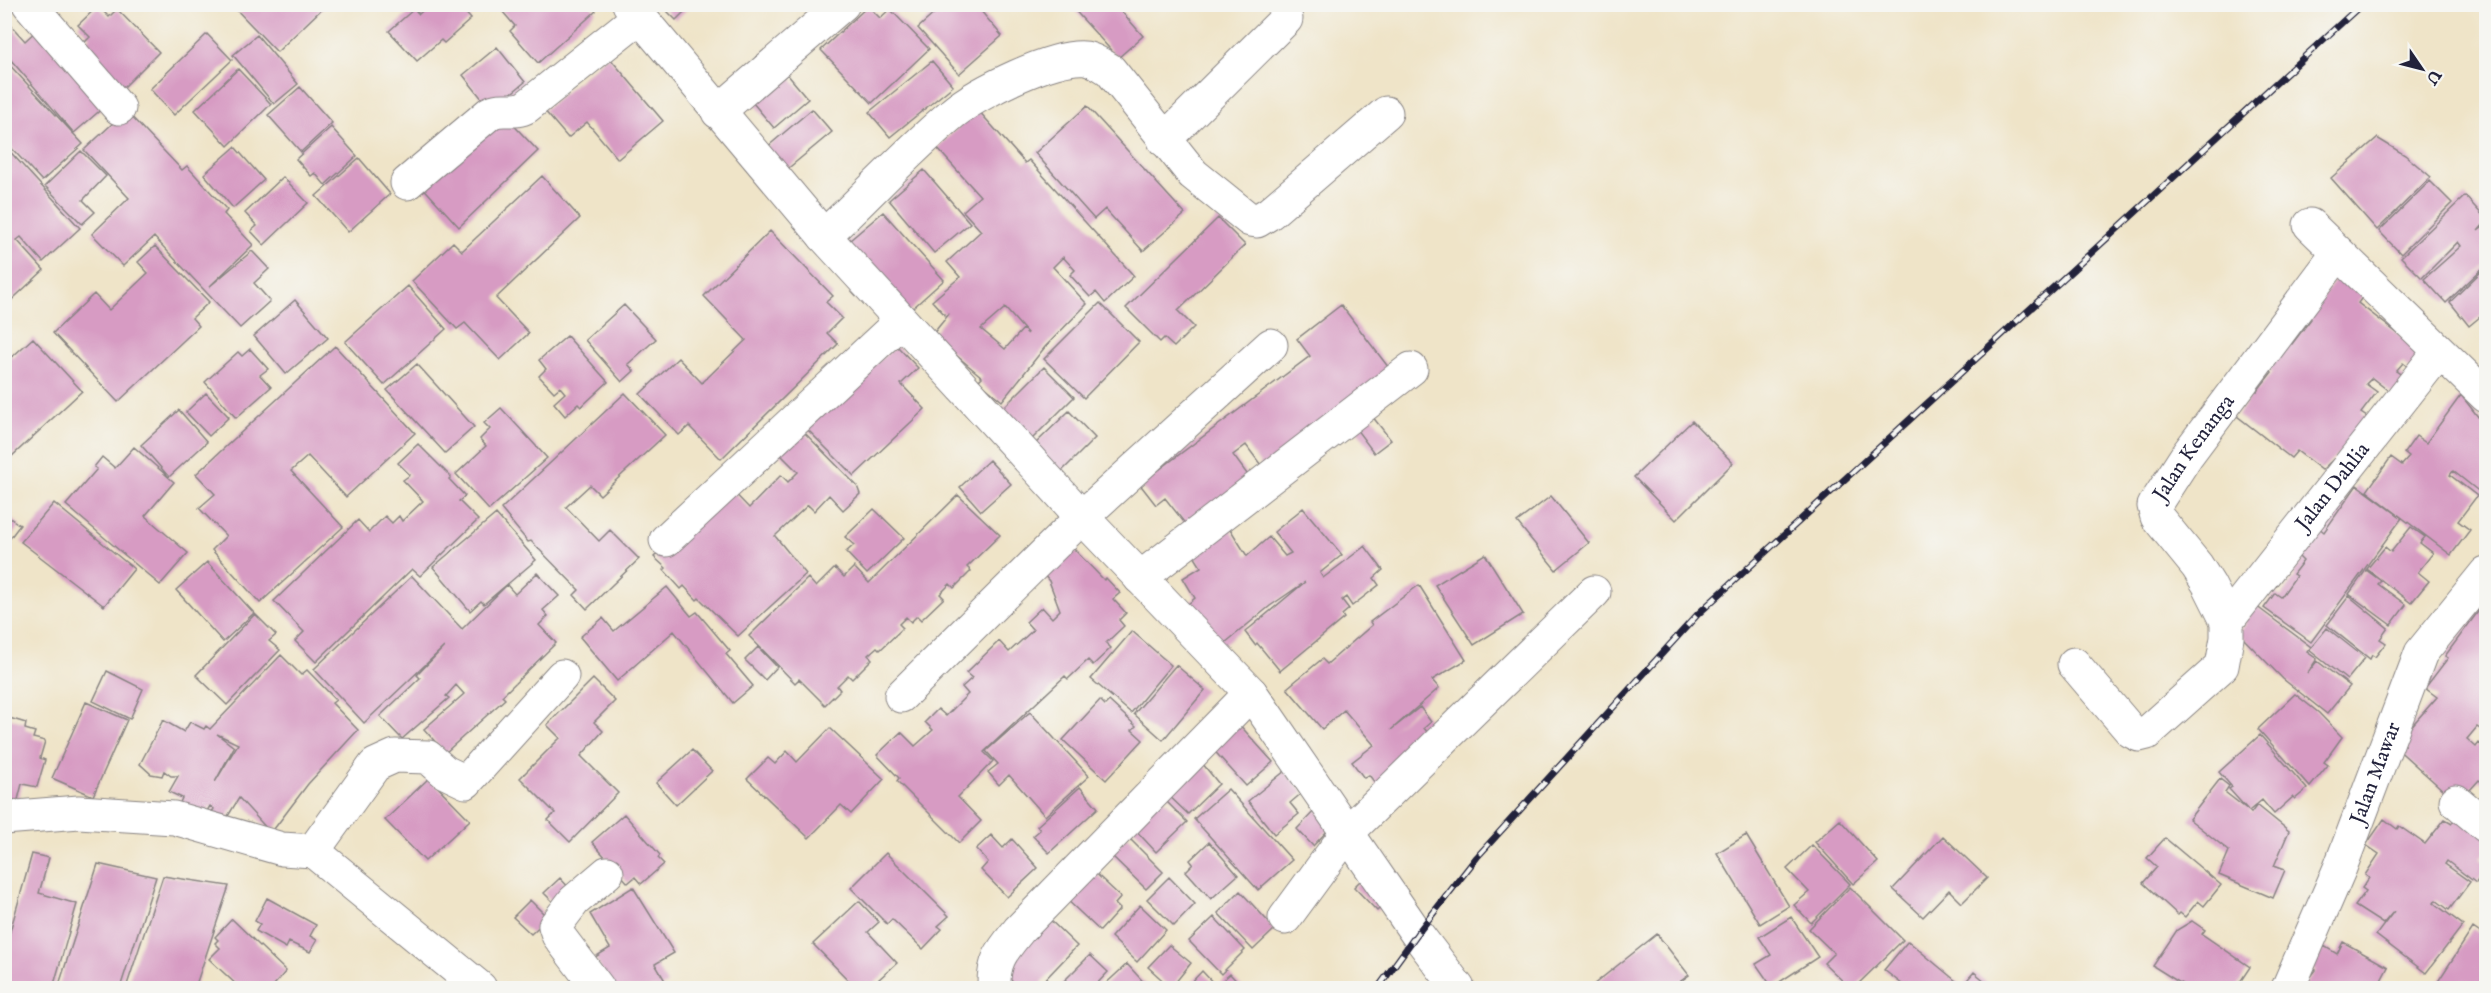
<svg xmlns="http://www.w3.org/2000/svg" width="2491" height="993" viewBox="0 0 2491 993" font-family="'IM FELL English',serif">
<rect width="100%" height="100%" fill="#f6f6f2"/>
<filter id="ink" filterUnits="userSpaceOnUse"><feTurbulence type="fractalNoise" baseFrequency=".0167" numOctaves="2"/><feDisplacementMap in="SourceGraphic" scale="12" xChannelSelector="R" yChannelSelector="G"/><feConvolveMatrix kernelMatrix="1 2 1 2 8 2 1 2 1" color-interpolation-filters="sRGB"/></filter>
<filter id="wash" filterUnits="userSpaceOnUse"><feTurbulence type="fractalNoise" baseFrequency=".008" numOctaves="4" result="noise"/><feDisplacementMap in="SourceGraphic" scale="24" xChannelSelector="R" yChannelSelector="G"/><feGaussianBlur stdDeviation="1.35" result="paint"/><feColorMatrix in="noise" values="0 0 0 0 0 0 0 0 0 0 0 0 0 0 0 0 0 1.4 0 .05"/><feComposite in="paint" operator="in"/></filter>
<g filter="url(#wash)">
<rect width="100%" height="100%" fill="#efe4c8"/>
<g id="blocks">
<path fill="#d79bc3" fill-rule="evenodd" d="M231,4H327L277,52Z
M430,4H466L462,9L471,19L444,43L441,40L417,61L389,31L414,9L419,14Z
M496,4H590L596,11L538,63L510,31L515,26Z
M660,4H692L676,20Z
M945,4H975L1002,36L959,74L918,28Z
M1073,4H1115L1143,36L1118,58L1071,6Z
M98,6L109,17L117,9L159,52L117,94L75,52L90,37L78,25Z
M868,6L880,18L890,9L929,49L872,103L821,50Z
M7,21L25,41L37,30L104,107L74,133L4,52V23Z
M207,34L232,60L174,115L150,89Z
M257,35L298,84L274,104L233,55Z
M497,47L525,82L491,110L463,75Z
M608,56L663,121L618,159L587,122L568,138L544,110Z
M4,59L83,144L42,181L4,140Z
M932,61L953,86L890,137L869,112Z
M238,69L271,104L228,146L195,110Z
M787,74L808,99L774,128L753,103Z
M300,87L332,123L301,152L268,115Z
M1087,106L1185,214L1143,251L1105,209L1094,219L1035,153Z
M812,109L832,132L779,176L760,153Z
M977,109L1025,163L1029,160L1134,276L1105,303L1096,292L1090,297L1070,275L1075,270L1063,257L1053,267L1087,304L1045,347L1002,401L978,381L982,377L932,335L949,314L946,316L932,301L960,277L947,262L981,231L963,211L980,196L937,148ZM1005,308L1028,334L1023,329L1005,349L981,329Z
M126,111L182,170L187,166L227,210L224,214L253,245L209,287L252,251L269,269L254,283L270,301L240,328L154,237L123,266L92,234L129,198L84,150Z
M503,114L538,151L459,227L419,183Z
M331,127L357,156L325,185L315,173L311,176L296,159Z
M2377,138L2405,155L2431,177L2377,230L2331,178Z
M4,145L80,228L43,262L21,237L17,240L44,270L4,307Z
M235,147L264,180L233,208L204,174Z
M81,151L106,176L83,200L95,212L82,224L45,186Z
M359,158L390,194L348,232L316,196Z
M924,170L970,223L934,253L889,200Z
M542,176L580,218L496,298L529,333L500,360L465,323L457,329L412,281L453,242L462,251Z
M283,177L308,203L264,245L251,231L257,226L245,213Z
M2430,181L2452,203L2401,254L2379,231Z
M2465,196L2486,219V222L2478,231L2486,225V265L2446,303L2424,279L2461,246L2458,242L2422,278L2401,257Z
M883,212L944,280L904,316L843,246Z
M1218,218L1245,245L1178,311L1194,327L1174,347L1164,338L1160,342L1126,308Z
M770,231L833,296L826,302L842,318L827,333L838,344L721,459L689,426L679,435L640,394L678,358L702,383L746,340L704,296Z
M155,246L209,302L192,318L199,326L118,402L53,333L94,294L109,310L148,273L138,262Z
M2486,267V312L2469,326L2450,302Z
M2339,275L2364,295L2358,303L2427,356L2414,372L2403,363L2396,371L2408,379L2395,396L2372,378L2366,384L2377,392L2361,413L2373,421L2322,470L2297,451L2291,458L2237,416L2254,388L2257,391L2272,372L2267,367L2288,341L2292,344L2311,319L2307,317Z
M408,286L446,329L384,385L345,342Z
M295,300L328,338L286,374L254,336Z
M1100,303L1139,342L1084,398L1044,359Z
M624,305L656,339L628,364L634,371L622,382L585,340Z
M1341,305L1392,372L1269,476L1246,445L1233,455L1250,478L1187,526L1165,498L1156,505L1135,478L1152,475L1310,356L1297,339Z
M567,336L608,382L581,407L578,404L565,416L554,403L565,393L560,387L554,392L539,376L546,369L539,360Z
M33,338L82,391L11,457L9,454L4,459V349L12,357Z
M335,346L415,433L346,497L308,456L291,471L343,527L260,603L212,550L226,536L199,508L215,494L196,474Z
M897,346L918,368L901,384L925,409L854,476L801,423Z
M250,349L268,369L260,375L271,387L236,418L205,382L238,352L242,356Z
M417,364L474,427L445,453L387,390Z
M1044,367L1074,397L1028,443L998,413Z
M206,393L229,417L209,436L186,412Z
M625,393L665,435L600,495L590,485L566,507L599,541L610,530L639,559L587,609L574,595L579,590L531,541L528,542L501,509Z
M2461,395L2486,427V497L2453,471L2450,475L2477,496L2458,521L2470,530L2451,555L2367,491L2391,457L2402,465L2409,457L2404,453L2416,436L2426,443Z
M501,408L547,458L489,510L456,474L486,446L480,439L490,429L484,423Z
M179,410L207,442L169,477L141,445Z
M1069,411L1095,438L1060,473L1033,446Z
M1372,416L1391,440L1374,453L1356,429Z
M1692,421L1733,463L1676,520L1634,477Z
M794,422L857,486L860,494L843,510L829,495L814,511L808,505L775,536L806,574L738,636L699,598L697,600L684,586L681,589L664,570L666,568L654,557L727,485L749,508L781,475L788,482L798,472L771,445Z
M418,444L451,477L449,479L465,496L459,501L478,520L420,576L412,569L316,662L295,641L304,632L274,601L358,520L369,532L385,516L392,523L399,516L402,521L423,501L403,480L410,475L398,463Z
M134,447L174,482L145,516L188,553L160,585L66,505L97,469L94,467L102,457L115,468Z
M989,460L1011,484L981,511L960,487Z
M2357,485L2402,518L2311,642L2264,608L2275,593L2281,597L2296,576L2293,574L2303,561L2298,556L2318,527L2324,532Z
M958,495L1000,535L967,567L971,571L954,588L950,584L940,594L944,598L921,620L917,616L911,622L906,617L899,624L903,628L880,650L877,647L868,655L872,659L852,679L848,675L837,686L840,690L825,705L799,679L795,683L749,636L808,578L816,587L835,568L844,577L854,567L869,583Z
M1551,496L1589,543L1556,570L1517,522Z
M54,503L134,569L104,606L21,542Z
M1303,508L1342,555L1320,573L1323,578L1365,546L1383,570L1374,578L1379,585L1352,606L1346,597L1342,600L1349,609L1342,615L1344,618L1280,671L1257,643L1255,645L1245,632L1305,582L1270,606L1214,652L1180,611L1195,598L1183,578L1201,567L1191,551L1229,527L1247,556L1269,537L1285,556L1291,553L1274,532Z
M874,509L904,538L867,574L846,552L854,545L845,537Z
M4,514L20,525L4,546Z
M496,514L536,560L484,604L481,601L470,611L433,567Z
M2411,527L2425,537L2420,543L2433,553L2418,572L2429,581L2411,603L2367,569L2385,547L2391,552Z
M1072,547L1104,580L1106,578L1120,593L1113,599L1126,613L1119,620L1124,626L1106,643L1111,648L1093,665L1088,660L1068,679L1065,676L984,752L993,761L958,797L981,821L959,843L897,781L899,778L877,755L901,732L915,746L933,730L925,722L938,709L946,716L968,694L962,687L972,678L966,673L999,641L1009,652L1033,630L1026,622L1042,607L1052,618L1060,610L1049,581L1043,574Z
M1485,554L1523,614L1474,645L1435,585Z
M207,562L254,613L223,642L176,590Z
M2366,570L2381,581L2378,584L2406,605L2391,625L2349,594Z
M537,573L559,596L543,610L548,616L539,625L556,643L502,696L505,699L445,753L424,729L464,694L456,685L446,696L449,698L402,739L380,716L420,678L417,675L444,647L364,723L314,669L412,576L462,629L507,585L515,594Z
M1419,585L1466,660L1432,680L1439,688L1391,730L1420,707L1431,722L1424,728L1434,741L1378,787L1369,775L1364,778L1352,762L1374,745L1344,710L1322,729L1287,688L1322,659L1327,664L1372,625L1370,622Z
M667,587L691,616L697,612L730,651L726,654L753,686L733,703L674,631L617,681L580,637L603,618L614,631Z
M2349,596L2388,628L2380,639L2386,643L2375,657L2372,655L2370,659L2327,625Z
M2483,605L2485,608L2486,605V726L2480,729L2477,727L2467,739L2476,747L2479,743L2486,749V780L2484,784L2479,780L2460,801L2444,791L2394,746L2437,697L2425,688L2448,658L2445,656Z
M2256,606L2311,647L2307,652L2317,659L2307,674L2317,661L2350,686L2327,714L2283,679L2239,634L2246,623L2244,621Z
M255,614L276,635L269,641L280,650L227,705L196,675Z
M2327,628L2365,658L2347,680L2309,650Z
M1132,631L1171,665L1131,713L1091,679Z
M758,647L777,667L765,680L745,660Z
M281,655L301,675L307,670L336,700L332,703L358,730L308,784L271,833L239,798L225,821L211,813L214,809L210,806L203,818L179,805L182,798L169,792L178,776H171L164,771L162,776L151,774L140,764L163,720L184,732L190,722L204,729L206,726L210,729ZM217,734L238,744L215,782L234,747Z
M1176,665L1205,690L1163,740L1134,714Z
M107,671L143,689L130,719L93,701Z
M593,679L615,701L594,722L603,731L581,756L618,793L570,842L548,820L555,813L520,778L560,738L547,725Z
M2295,694L2319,713L2342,737L2324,762L2328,765L2310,787L2258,729Z
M1100,700L1105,705L1109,701L1136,726L1132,730L1143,740L1106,780L1063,740Z
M86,702L127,720L93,796L52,778Z
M1030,712L1089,776L1045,816L1009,775L999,785L988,772L998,764L986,751Z
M6,717L26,723L25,729L35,732L33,738L45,741L40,758L45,760L37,787L22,784L18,800L5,799Z
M1237,722L1273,762L1246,786L1210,746Z
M830,728L884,779L851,814L841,805L809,838L747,779L768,758L775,764L787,751L797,762Z
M2260,735L2307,789L2295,799L2293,797L2274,814L2262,800L2249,811L2251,813L2257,805L2289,831L2274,866L2285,870L2273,898L2219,875L2229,851L2189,819L2220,779L2229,786L2225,792L2248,810L2229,789L2232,787L2219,772Z
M692,750L712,771L676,805L656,783Z
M1198,758L1219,784L1188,814L1163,790Z
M1285,771L1303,792L1290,803L1299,814L1274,834L1248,801Z
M429,778L470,820L425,861L385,820Z
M1080,787L1098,808L1049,853L1033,836L1040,830L1037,826Z
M1228,789L1292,860L1258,890L1194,819Z
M1159,794L1187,822L1156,852L1130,824Z
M1316,809L1332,826L1313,846L1297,829Z
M2461,811L2486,829V851L2481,859L2486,863V869L2476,883L2447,861L2445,864L2470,882L2449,910L2436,900L2434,903L2463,925L2426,973L2376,935L2394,911L2383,924L2355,906L2366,891L2362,888L2369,878L2365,875L2379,854L2366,845L2384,819L2397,829L2399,826L2425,844L2445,819L2452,823Z
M624,814L660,855L658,858L664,864L641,884L635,877L628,883L592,842Z
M1840,820L1878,862L1853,884L1815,842Z
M991,835L1003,848L1012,839L1038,868L1007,897L981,870L988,862L976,849Z
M1746,835L1789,906L1760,924L1717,853Z
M1127,836L1163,872L1146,889L1109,853Z
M1943,836L1987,878L1962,903L1949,890L1923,917L1893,889Z
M2165,838L2221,885L2204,906L2198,901L2185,917L2180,913L2178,915L2143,883L2157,867L2147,858Z
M1209,842L1238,875L1211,899L1186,871L1193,864L1190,860Z
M1812,845L1850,884L1811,923L1794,905L1809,892L1787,869Z
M886,853L949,916L938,926L942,929L923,949L892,919L887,924L851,888Z
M32,854L49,858L39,893L77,904L53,988H5V949Z
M98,864L156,877L120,988H58Z
M1089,867L1121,897L1115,904L1120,909L1100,931L1063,896Z
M1368,873L1390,898L1377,911L1354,887Z
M163,876L229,886L195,988H126Z
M1169,877L1195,904L1174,926L1147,899Z
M560,878L571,890L556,905L544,893Z
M633,887L674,953L655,964L667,984L660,988H610L595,957L610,948L590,914Z
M1850,887L1903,940L1854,988H1850L1824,963L1834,953L1809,929Z
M1240,891L1275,929L1253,950L1218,913Z
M267,898L316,925L310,936L317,940L310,952L289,942L286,948L256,931L260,924L255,921Z
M530,900L548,918L531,934L513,917Z
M859,901L879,922L868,932L897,963L869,988H856L813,944Z
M1140,905L1166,930L1137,962L1111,937Z
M1045,915L1077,946L1037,988H1019L996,966Z
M1214,917L1245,950L1221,974L1189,941Z
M1791,917L1818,957L1772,987L1756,964L1771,955L1759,937Z
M232,919L286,971L274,985L277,988H240L209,959L220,948L215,943L218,940L215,937Z
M2192,921L2205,930L2202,934L2250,967L2236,988H2188L2153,966L2177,930Z
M2473,928L2486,937V981L2482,988H2444L2437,983Z
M1657,934L1689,975L1671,988H1596L1593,985Z
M1908,941L1962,986L1974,972L1993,988H1907L1884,970Z
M2343,942L2388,967L2377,988H2302L2316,970L2312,968L2324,946L2337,954Z
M1169,945L1191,963L1171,988L1148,967Z
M1090,955L1108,972L1093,988H1057Z
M1127,964L1149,988H1101Z
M1202,971L1216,986L1230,974L1243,988H1186Z"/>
</g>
</g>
<g filter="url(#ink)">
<use href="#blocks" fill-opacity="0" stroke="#888382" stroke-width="1.5"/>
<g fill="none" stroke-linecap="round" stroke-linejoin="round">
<g stroke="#888382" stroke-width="35">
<g id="minor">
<path d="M29,4L119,108"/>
<path d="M629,4L824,236L1082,517L1251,693L1417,934L1458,988"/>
<path d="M718,112L843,4"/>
<path d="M1164,140L1286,19"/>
<path d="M407,183L490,113C502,106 514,114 526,107L640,16"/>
<path d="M2310,225L2486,396"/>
<path d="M824,236C867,196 908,151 953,113C977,93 1054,54 1086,58C1095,60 1102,65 1110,70L1193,174L1250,220L1257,221L1270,213L1386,113"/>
<path d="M666,540L901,321"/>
<path d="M1140,578L1411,369"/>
<path id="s1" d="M2227,621L2439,352"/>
<path id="s2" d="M2074,664L2131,731L2139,735L2147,733L2222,666L2227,638V621L2209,585L2197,566L2157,517L2154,506L2187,455L2338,253"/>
<path d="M901,696L1082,517L1271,345"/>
<path d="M2456,801L2486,826"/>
<path d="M4,818L79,812L174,818L282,849L313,851L480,988"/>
<path d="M313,851L375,765L395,756L428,757L445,772L466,782L562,676"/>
<path d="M1285,918L1348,832L1594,592"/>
<path d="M598,988L558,935L555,926L574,901L607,873"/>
<path d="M994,988C993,960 1002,951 1019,930L1251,693"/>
<path id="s3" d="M2288,988L2340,868L2421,653L2486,573"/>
</g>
</g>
<use href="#minor" stroke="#fff" stroke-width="33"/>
<g stroke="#22223b" stroke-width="7">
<path id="rail" d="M1378,988L1417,934L1477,857L1698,614L2362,4"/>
</g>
<use href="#rail" stroke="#f6f6f2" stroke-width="4.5" stroke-dasharray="14" stroke-linecap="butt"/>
</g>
</g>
<g text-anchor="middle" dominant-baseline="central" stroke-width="4.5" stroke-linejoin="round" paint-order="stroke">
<g font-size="21" fill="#22223b" stroke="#f6f6f2">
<text stroke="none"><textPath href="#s2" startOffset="459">Jalan Kenanga</textPath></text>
<text stroke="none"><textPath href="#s1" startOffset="171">Jalan Dahlia</textPath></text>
<text stroke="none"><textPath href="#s3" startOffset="232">Jalan Mawar</textPath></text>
</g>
</g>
<rect width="2491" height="993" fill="none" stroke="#f6f6f2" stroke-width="24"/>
<g transform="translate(2422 69) rotate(125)" stroke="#f6f6f2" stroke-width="4.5" paint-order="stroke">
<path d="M0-4.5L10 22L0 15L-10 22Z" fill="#22223b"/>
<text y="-9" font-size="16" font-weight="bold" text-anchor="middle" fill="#22223b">U</text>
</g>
</svg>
